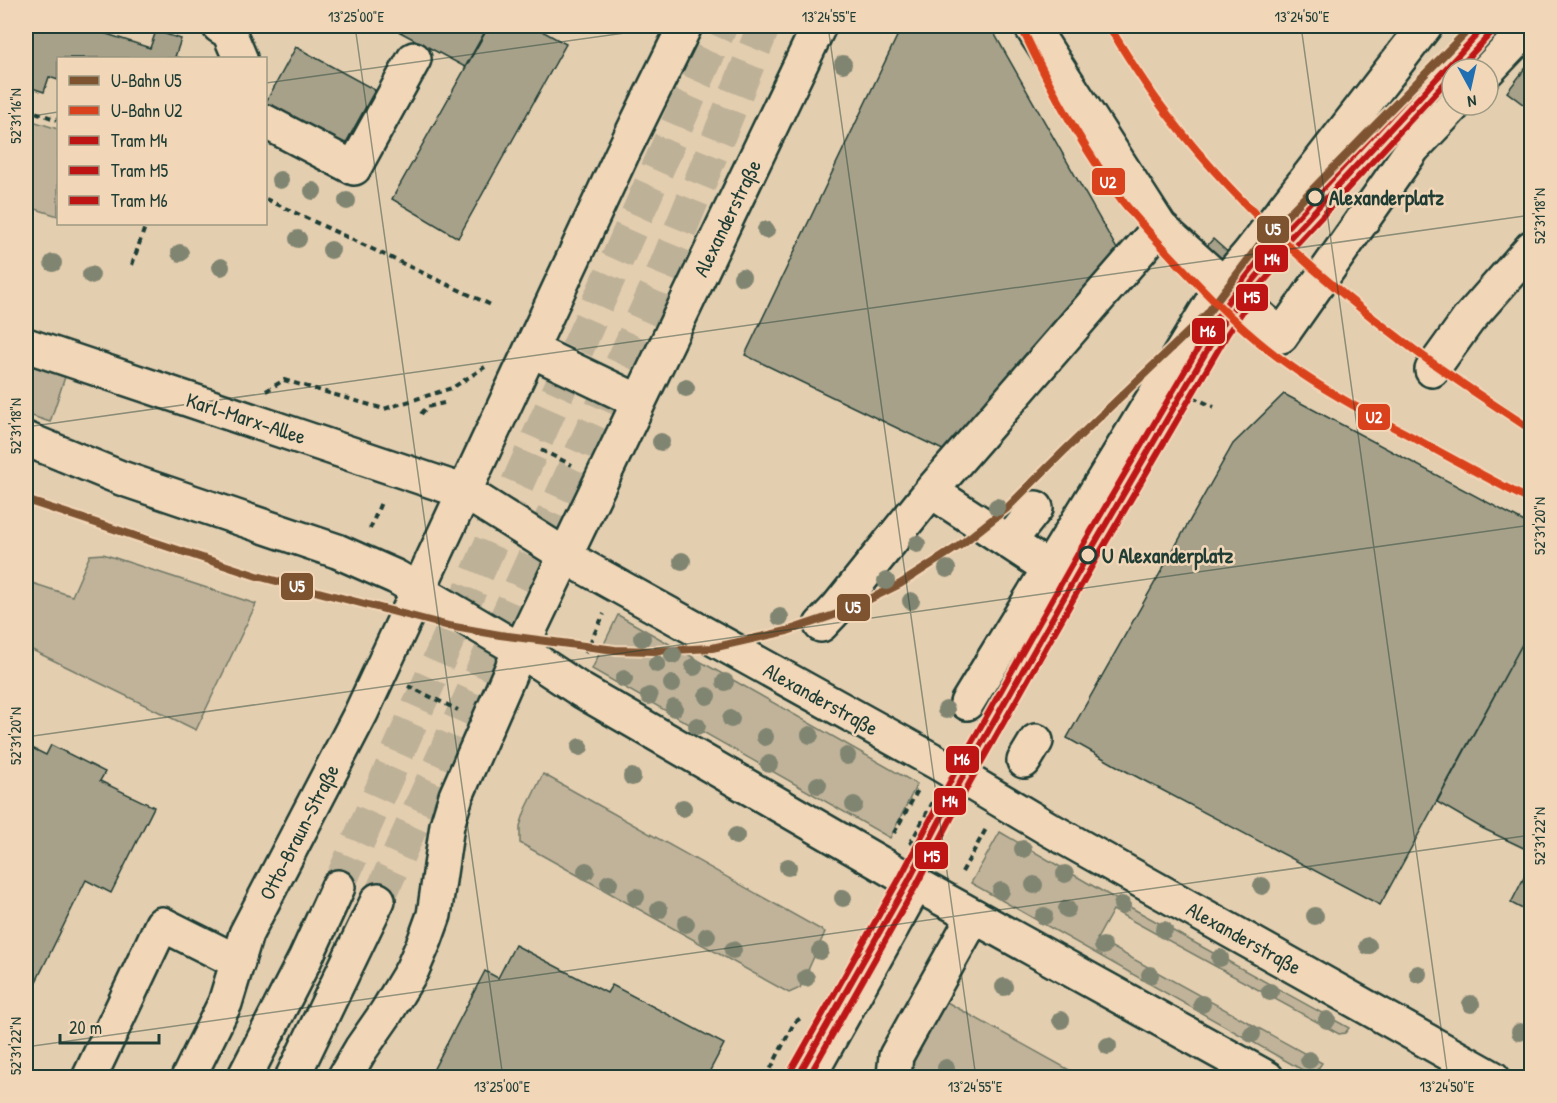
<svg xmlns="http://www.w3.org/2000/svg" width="1557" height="1103" viewBox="0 0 1557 1103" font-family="'Patrick Hand',sans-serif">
<rect width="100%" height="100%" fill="#e4ceb0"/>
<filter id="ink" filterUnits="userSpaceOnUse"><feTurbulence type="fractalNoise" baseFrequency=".0167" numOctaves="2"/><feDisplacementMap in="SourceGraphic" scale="12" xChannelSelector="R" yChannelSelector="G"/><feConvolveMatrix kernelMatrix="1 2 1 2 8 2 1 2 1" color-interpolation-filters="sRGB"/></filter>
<g filter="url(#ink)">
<path fill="#c0b399" stroke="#707866" stroke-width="1.5" d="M26,119L58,129V216L26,206Z
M26,364L65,377L50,422L26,414Z
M103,554L256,604L196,730L26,647V581L72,596L90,555Z
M618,615L917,784L890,838L592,669Z
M543,774L825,932L800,988L789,993L520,843V826L525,811Z
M1000,832L1119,901L1349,1028L1345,1033L1339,1034L1113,910L1097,939L1322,1063L1313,1076L971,883Z
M945,1001L1082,1077H913V1063Z"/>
<path fill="#a7a18a" stroke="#1f3d34" stroke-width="1.5" d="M26,26H82L150,48L156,31L181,39L175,57L181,58H58V80L49,77L44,92L26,86Z
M389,26H488L465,67Z
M489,26H533L566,44L458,238L392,199Z
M902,26H990L1122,258L945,451L745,355Z
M296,47L375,90L343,148L266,105V102Z
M1532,60V111L1507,92Z
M1213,239L1232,256L1219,270L1200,254Z
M1284,394L1532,526V626L1380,905L1124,770L1067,738L1233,444Z
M1532,626V852L1482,828L1437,802Z
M26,745L46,755L51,745L105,772L100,781L154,807L111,893L86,880L26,1002Z
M1532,862V914L1511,903Z
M515,945L607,993L612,985L724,1044L706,1078H429L485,971L498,978Z"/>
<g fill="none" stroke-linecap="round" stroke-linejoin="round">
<path stroke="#bdb197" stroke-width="33" stroke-dasharray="33 16" stroke-linecap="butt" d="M338,887L721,26
M378,900L661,277L764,26"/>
<g stroke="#1f3d34" stroke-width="38">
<path id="minor" d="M219,26L229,32L240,58
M1488,70L1530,26
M266,122L354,168L414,59
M1160,227L1281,336L1413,148L1454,105
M1432,370L1468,320L1532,247
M931,491L1009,542
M1036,508L1009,542L1061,576
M821,625L838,607L931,491L1160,227L1031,26
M967,703L1223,284L1248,255L1425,26
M1024,761L1036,741
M89,1078L162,924L238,962
M808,1078L916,884
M896,1078L894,1075L896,1056L974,916"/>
</g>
<g stroke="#1f3d34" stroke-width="38">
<path id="major" d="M26,345L465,492L584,567L938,763L1049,829L1493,1078
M531,350L638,401
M26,439L121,478L337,551L396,577L520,650L582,691L916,884L1267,1078
M188,1078L225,1003L246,934L361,713L622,154L685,26
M244,1078L305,959L338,887
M292,1078L378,900
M344,1078L361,1049L386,1013L412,970L425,940L434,915L447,825L456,796L520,650L819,26"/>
</g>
<path stroke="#1f3d34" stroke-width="4" stroke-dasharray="6 4.5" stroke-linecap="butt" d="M170,26L187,33
M26,109L58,120
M266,199L491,305
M132,265L146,224
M266,391L284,380L384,409L452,388L485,367
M1193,397L1214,407
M421,414L427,407L444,403
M541,450L572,465
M370,529L382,500
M585,653L604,614
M408,686L458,710
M894,833L918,790
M910,844L934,800
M962,872L986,829
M766,1078L794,1023L802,1017"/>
<use href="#minor" stroke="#f1d7b8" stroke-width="33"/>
<use href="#major" stroke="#f1d7b8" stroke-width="33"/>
<g stroke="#f1d7b8" stroke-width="10">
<path id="tram-1" d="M797,1078L909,880L962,778L1088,555L1220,328L1252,282L1284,244L1485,26"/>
</g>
<g stroke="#f1d7b8" stroke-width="10">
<path id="tram-2" d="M1458,69L1492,32
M808,1078L917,884L970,782L1096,559L1228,333L1259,287L1291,250L1452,75"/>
</g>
<g stroke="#f1d7b8" stroke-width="10">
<path id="tram-3" d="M789,1074L901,876L954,774L1080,550L1213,323L1245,277L1277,238L1473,26"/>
</g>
<use href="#tram-1" stroke="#be1414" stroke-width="6"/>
<use href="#tram-2" stroke="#be1414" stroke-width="6"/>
<use href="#tram-3" stroke="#be1414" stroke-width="6"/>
<g stroke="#f1d7b8" stroke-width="12">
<path id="metro-1" d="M26,500L257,576L449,626L500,635L615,650L653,651L712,648L787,631L846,611L900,584L959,546L1007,508L1064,451L1207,314L1263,240L1472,26"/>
</g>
<g stroke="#f1d7b8" stroke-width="12">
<path id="metro-2" d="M1021,26C1050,88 1082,148 1124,203C1145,229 1168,253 1191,277C1221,309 1253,340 1289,365C1325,391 1364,412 1403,432C1446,455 1488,479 1532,501
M1109,26C1124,51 1139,75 1156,99C1224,192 1312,273 1404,342C1445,374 1489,401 1532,430"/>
</g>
<use href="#metro-1" stroke="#7e5330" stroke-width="8"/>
<use href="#metro-2" stroke="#da421e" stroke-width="8"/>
</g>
<g fill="#808571">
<circle cx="843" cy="64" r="9"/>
<circle cx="280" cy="180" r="9"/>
<circle cx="313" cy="191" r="9"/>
<circle cx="347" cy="201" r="9"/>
<circle cx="766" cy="230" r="9"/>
<circle cx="298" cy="239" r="9"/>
<circle cx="331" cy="250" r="9"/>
<circle cx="180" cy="253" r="9"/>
<circle cx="53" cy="263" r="9"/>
<circle cx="221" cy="267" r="9"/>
<circle cx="91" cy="275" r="9"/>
<circle cx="742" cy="277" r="9"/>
<circle cx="686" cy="388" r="9"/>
<circle cx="661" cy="442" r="9"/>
<circle cx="997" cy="507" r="9"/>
<circle cx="917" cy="544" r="9"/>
<circle cx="682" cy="561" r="9"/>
<circle cx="947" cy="569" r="9"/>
<circle cx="886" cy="581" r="9"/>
<circle cx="911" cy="601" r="9"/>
<circle cx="780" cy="617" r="9"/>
<circle cx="642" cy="638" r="9"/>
<circle cx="673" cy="655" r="9"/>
<circle cx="657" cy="664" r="9"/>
<circle cx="694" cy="667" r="9"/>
<circle cx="624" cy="679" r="9"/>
<circle cx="725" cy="682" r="9"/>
<circle cx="672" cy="684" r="9"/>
<circle cx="649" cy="696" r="9"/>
<circle cx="707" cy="696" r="9"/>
<circle cx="674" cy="708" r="9"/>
<circle cx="946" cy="710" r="9"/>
<circle cx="731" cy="719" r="9"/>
<circle cx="697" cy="726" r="9"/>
<circle cx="810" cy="735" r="9"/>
<circle cx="765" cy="737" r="9"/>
<circle cx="580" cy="747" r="9"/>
<circle cx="847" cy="756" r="9"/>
<circle cx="769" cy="764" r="9"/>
<circle cx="632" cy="777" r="9"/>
<circle cx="818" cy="785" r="9"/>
<circle cx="854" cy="805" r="9"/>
<circle cx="683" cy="808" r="9"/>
<circle cx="736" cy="836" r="9"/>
<circle cx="1023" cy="849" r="9"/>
<circle cx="788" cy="867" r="9"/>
<circle cx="586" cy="871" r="9"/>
<circle cx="1065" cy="874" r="9"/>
<circle cx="609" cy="883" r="9"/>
<circle cx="1034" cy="885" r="9"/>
<circle cx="1262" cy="886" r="9"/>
<circle cx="1001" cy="891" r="9"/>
<circle cx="636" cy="897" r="9"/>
<circle cx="843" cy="898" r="9"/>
<circle cx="1122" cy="905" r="9"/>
<circle cx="1067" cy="909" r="9"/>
<circle cx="659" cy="910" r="9"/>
<circle cx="1044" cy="916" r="9"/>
<circle cx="1315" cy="916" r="9"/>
<circle cx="686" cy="924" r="9"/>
<circle cx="1164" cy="930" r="9"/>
<circle cx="707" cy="936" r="9"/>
<circle cx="1103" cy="946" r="9"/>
<circle cx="1368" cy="946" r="9"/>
<circle cx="733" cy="950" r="9"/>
<circle cx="820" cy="951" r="9"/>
<circle cx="1220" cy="958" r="9"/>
<circle cx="1418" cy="974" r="9"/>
<circle cx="1150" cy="975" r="9"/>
<circle cx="806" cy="978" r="9"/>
<circle cx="1004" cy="987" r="9"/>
<circle cx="1270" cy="992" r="9"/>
<circle cx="1202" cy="1004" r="9"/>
<circle cx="1471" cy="1004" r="9"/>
<circle cx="1061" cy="1020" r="9"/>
<circle cx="1327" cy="1020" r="9"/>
<circle cx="1520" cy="1032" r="9"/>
<circle cx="1252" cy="1034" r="9"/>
<circle cx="1108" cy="1046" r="9"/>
<circle cx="1309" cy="1060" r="9"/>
<circle cx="946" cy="1068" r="9"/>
</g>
</g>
<path fill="none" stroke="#1f3d34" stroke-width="1.5" stroke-opacity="0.45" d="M355,26L503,1078M828,26L976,1078M1301,26L1448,1078M266,83L675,26M26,117L58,112M26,427L1532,215M26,737L1532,525M26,1044L30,1078M26,1047L1532,835"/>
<g fill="#f1d7b8" stroke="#1f3d34" stroke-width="3">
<circle cx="1315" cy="197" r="8"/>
<circle cx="1088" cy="555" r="8"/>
</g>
<g text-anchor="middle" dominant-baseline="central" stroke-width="5" stroke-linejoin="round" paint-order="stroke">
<g font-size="21" font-weight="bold" fill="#1f3d34" stroke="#f1d7b8" text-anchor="start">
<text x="1329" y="197">Alexanderplatz</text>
<text x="1102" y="555">U Alexanderplatz</text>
</g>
<g font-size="21" fill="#1f3d34" stroke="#f1d7b8">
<text transform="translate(727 218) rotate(-64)">Alexanderstraße</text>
<text transform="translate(246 418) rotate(18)">Karl-Marx-Allee</text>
<text transform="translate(821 699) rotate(29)">Alexanderstraße</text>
<text transform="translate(299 832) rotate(-63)">Otto-Braun-Straße</text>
<text transform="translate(1244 938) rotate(29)">Alexanderstraße</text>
</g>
</g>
<g stroke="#f1d7b8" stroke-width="2">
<rect x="1091" y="167" width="35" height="29" rx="6" fill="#da421e"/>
<rect x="1256" y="215" width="34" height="29" rx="6" fill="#7e5330"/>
<rect x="1254" y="244" width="35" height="29" rx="6" fill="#be1414"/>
<rect x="1235" y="283" width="34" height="29" rx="6" fill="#be1414"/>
<rect x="1191" y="317" width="35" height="28" rx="6" fill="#be1414"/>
<rect x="1357" y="403" width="34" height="28" rx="6" fill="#da421e"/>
<rect x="280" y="572" width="34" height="29" rx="6" fill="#7e5330"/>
<rect x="836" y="593" width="35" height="29" rx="6" fill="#7e5330"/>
<rect x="945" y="745" width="35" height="29" rx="6" fill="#be1414"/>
<rect x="933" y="787" width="34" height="29" rx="6" fill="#be1414"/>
<rect x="914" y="841" width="35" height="29" rx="6" fill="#be1414"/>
</g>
<g font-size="16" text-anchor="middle" font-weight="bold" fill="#fff">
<text x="1108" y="188">U2</text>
<text x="1273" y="235">U5</text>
<text x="1272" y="265">M4</text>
<text x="1252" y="303">M5</text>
<text x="1208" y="337">M6</text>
<text x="1374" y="423">U2</text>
<text x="297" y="592">U5</text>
<text x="853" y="613">U5</text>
<text x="962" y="765">M6</text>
<text x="950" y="807">M4</text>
<text x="932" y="862">M5</text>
</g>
<rect width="1557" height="1103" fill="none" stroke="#f1d7b8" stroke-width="66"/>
<rect x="57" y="57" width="210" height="168" fill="#f1d7b8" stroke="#9d9983" stroke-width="1.5"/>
<rect x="69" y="76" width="30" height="9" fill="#7e5330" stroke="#9d9983" stroke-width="1.5"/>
<text x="111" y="87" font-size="18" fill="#1f3d34">U-Bahn U5</text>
<rect x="69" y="106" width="30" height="9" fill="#da421e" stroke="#9d9983" stroke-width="1.5"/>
<text x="111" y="117" font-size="18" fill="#1f3d34">U-Bahn U2</text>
<rect x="69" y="136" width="30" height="9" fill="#be1414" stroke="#9d9983" stroke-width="1.5"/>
<text x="111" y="147" font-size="18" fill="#1f3d34">Tram M4</text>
<rect x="69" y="166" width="30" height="9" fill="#be1414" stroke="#9d9983" stroke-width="1.5"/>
<text x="111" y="177" font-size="18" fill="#1f3d34">Tram M5</text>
<rect x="69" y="196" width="30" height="9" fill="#be1414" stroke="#9d9983" stroke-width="1.5"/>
<text x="111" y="207" font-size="18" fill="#1f3d34">Tram M6</text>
<g transform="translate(1470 87) rotate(172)"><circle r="28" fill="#f1d7b8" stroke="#9d9983" stroke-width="1.5"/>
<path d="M0-4.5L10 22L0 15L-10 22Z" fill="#1f6fb2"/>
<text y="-9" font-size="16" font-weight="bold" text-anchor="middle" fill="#1f3d34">N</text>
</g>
<path d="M60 1034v9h99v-9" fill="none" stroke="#1f3d34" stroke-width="3"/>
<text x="69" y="1034" font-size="18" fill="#1f3d34" stroke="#f1d7b8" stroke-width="4.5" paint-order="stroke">20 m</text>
<rect x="33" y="33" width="1491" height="1037" fill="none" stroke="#1f3d34" stroke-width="2"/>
<g font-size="15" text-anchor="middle" fill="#1f3d34">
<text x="356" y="22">13°25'00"E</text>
<text x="829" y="22">13°24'55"E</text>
<text x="1302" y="22">13°24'50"E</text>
<text transform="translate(16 116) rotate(-90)" y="5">52°31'16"N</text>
<text transform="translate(1540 216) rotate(-90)" y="5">52°31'18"N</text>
<text transform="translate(16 426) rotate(-90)" y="5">52°31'18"N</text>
<text transform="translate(1540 526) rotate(-90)" y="5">52°31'20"N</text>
<text transform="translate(16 736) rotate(-90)" y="5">52°31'20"N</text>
<text transform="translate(1540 836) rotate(-90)" y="5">52°31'22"N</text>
<text transform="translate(16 1046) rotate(-90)" y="5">52°31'22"N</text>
<text x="502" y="1092">13°25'00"E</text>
<text x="975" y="1092">13°24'55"E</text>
<text x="1447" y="1092">13°24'50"E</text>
</g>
</svg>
